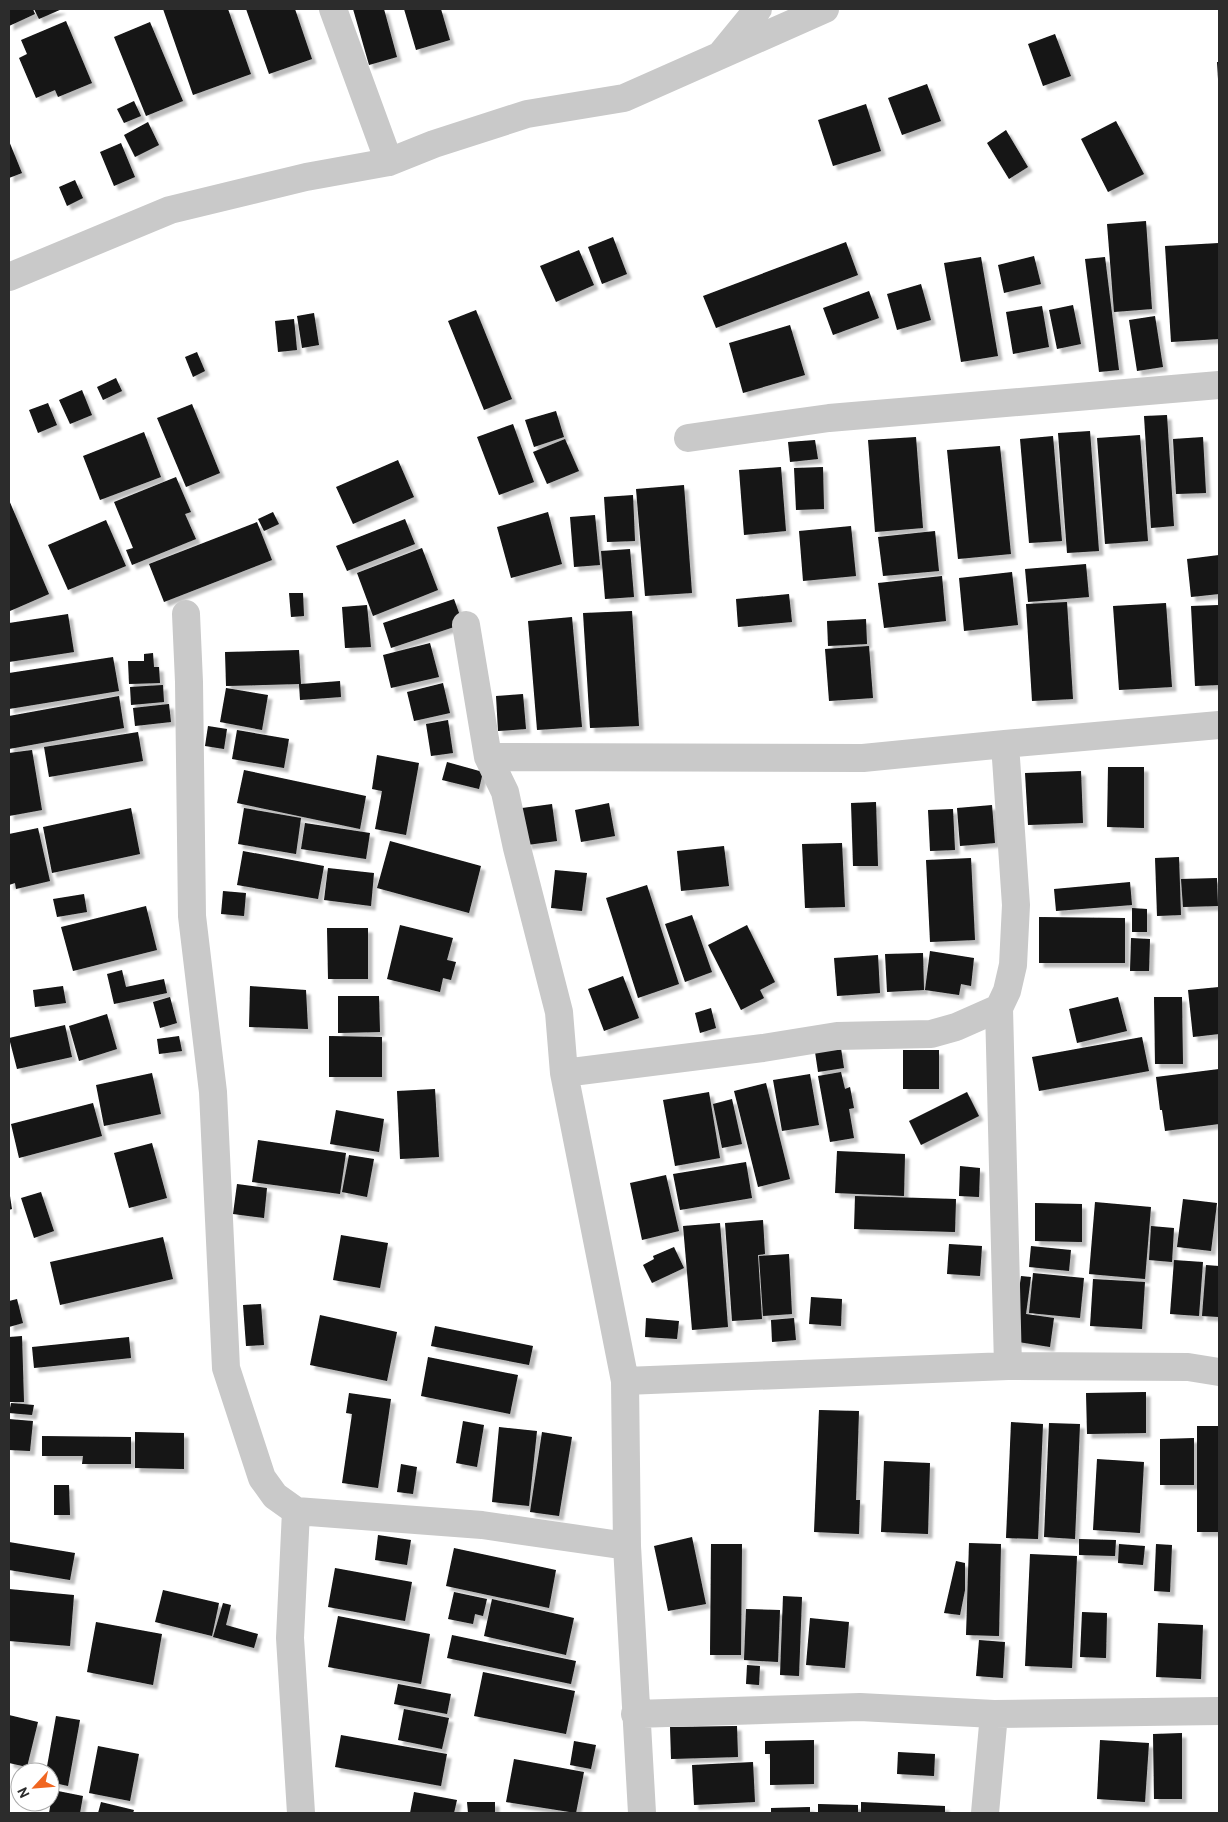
<svg xmlns="http://www.w3.org/2000/svg" width="1228" height="1822" viewBox="0 0 1228 1822" font-family="Overpass,sans-serif">
<defs>
<filter id="shadow"><feDropShadow dx="4.5" dy="4.5" stdDeviation="1" flood-color="#0004"/></filter>
</defs>
<rect width="100%" height="100%" fill="#fff"/>
<path fill="#131313" filter="url(#shadow)" d="M9,9H33L35,14L9,26Z
M34,9H62L39,19Z
M163,9H228L251,74L193,95Z
M246,9H295L312,59L269,74Z
M353,9H384L397,57L369,65Z
M404,9H441L450,40L416,50Z
M66,21L92,83L58,97L55,90L36,98L19,58L27,54L21,40Z
M150,22L183,101L146,116L114,37Z
M1055,34L1071,76L1043,86L1028,44Z
M1217,62H1219V79H1218Z
M927,84L941,121L902,135L888,98Z
M134,101L141,116L124,123L117,109Z
M866,104L881,151L833,166L818,120Z
M1116,121L1144,174L1108,192L1081,139Z
M148,122L159,145L135,157L124,135Z
M1006,130L1028,167L1009,179L987,143Z
M9,141L22,173L9,178Z
M121,143L135,177L114,186L100,152Z
M75,180L83,198L67,206L59,187Z
M1146,221L1152,309L1114,312L1107,224Z
M613,237L627,274L602,284L588,247Z
M846,242L858,275L716,328L703,296Z
M1219,243V339L1171,342L1165,246Z
M579,250L594,285L556,302L540,266Z
M1034,256L1041,284L1004,293L998,265Z
M981,257L998,356L961,362L944,263Z
M1105,257L1119,370L1099,372L1085,259Z
M921,284L931,320L897,330L887,294Z
M869,291L879,318L833,335L823,308Z
M1073,305L1081,344L1057,349L1049,310Z
M1042,306L1049,347L1013,354L1006,312Z
M476,310L512,399L484,410L448,321Z
M314,313L319,345L302,348L297,316Z
M1155,316L1163,367L1137,371L1129,320Z
M294,319L297,350L278,352L275,321Z
M790,325L805,375L743,393L729,343Z
M197,352L205,371L193,377L185,357Z
M116,378L122,391L103,400L97,387Z
M82,390L92,415L70,424L59,400Z
M48,403L57,425L38,433L29,410Z
M192,404L220,473L186,487L157,418Z
M556,411L564,437L534,447L525,420Z
M1167,415L1174,526L1151,528L1144,416Z
M513,424L534,482L499,495L477,437Z
M1090,431L1099,551L1067,553L1058,433Z
M144,432L161,477L100,500L83,456Z
M1140,435L1148,541L1105,544L1097,438Z
M1053,436L1062,541L1029,543L1020,439Z
M916,437L923,528L875,532L868,440Z
M1203,437L1206,493L1176,494L1173,439Z
M565,439L579,471L547,484L533,452Z
M815,440L818,459L790,462L788,442Z
M1000,446L1011,554L958,559L947,450Z
M398,460L414,497L353,524L336,487Z
M781,467L786,531L744,535L739,470Z
M823,467L824,509L796,510L794,468Z
M176,477L191,512L185,514L196,539L132,565L126,550L133,548L114,502Z
M684,485L692,593L645,596L636,489Z
M633,495L635,541L607,542L604,497Z
M9,500L49,594L10,611L9,607Z
M273,512L279,524L264,531L258,519Z
M548,512L562,564L511,578L497,527Z
M595,515L600,565L574,567L570,517Z
M405,519L415,544L347,571L336,546Z
M106,520L126,566L68,590L48,545Z
M257,522L272,560L164,602L149,564Z
M851,526L856,576L803,581L799,531Z
M935,531L939,571L883,576L878,537Z
M422,548L438,590L373,616L357,573Z
M630,549L634,597L605,599L601,551Z
M1219,555V594L1191,597L1187,559Z
M1086,564L1089,597L1028,602L1025,569Z
M1012,572L1018,625L964,631L959,578Z
M942,576L946,621L884,628L878,583Z
M289,593H303L304,616L291,617Z
M789,594L792,622L738,627L736,599Z
M454,599L463,624L391,648L383,623Z
M1067,602L1073,699L1032,701L1026,604Z
M1166,603L1172,687L1119,690L1113,606Z
M367,605L371,647L345,648L342,607Z
M1219,605V685L1195,686L1191,606Z
M632,611L639,726L590,728L583,613Z
M68,614L74,652L9,662V623Z
M572,617L582,727L537,730L528,621Z
M866,619L867,644L828,646L827,621Z
M430,643L439,677L391,688L383,655Z
M869,646L873,698L829,701L825,649Z
M299,650L301,684L340,681L341,697L300,700L299,684L226,686L225,652Z
M153,653L154,667H159L160,683L129,684L128,661H144V654Z
M113,657L119,691L9,709V673Z
M443,683L450,713L414,721L407,692Z
M163,685L164,702L131,705L130,687Z
M226,688L268,695L262,730L220,722Z
M523,694L526,729L498,731L496,696Z
M119,696L124,728L9,749V716Z
M169,704L171,722L135,726L133,708Z
M448,720L453,753L431,756L426,724Z
M208,726L227,729L224,749L205,746Z
M237,730L289,739L284,768L232,759Z
M138,732L143,761L49,777L44,747Z
M32,750L42,810L9,816V753Z
M377,755L419,763L406,835L375,829L382,791L372,789Z
M447,762L483,772L479,789L442,780Z
M1108,767H1144V828L1107,827Z
M244,770L366,796L360,829L237,803Z
M1081,771L1083,823L1028,825L1025,773Z
M876,802L878,866H853L851,803Z
M609,803L615,836L581,842L575,810Z
M552,804L557,841L527,845L522,808Z
M992,805L995,843L960,846L957,808Z
M131,808L140,854L52,873L43,827Z
M244,808L301,818L296,854L238,844Z
M953,809L955,850L930,851L928,810Z
M305,823L370,833L366,859L301,849Z
M38,828L50,881L16,889L15,883L9,885V834Z
M390,841L481,866L469,913L377,888Z
M842,843L845,907L805,908L802,844Z
M724,846L729,886L681,891L677,851Z
M243,851L324,866L318,899L237,885Z
M1179,857L1181,915L1157,916L1155,858Z
M971,858L975,940L930,942L926,860Z
M328,868L374,873L371,906L324,900Z
M555,870L587,873L582,911L551,908Z
M1217,878L1218,906L1183,907L1181,879Z
M1130,882L1132,905L1056,911L1054,889Z
M647,885L679,984L638,998L606,898Z
M223,891L246,893L244,916L221,914Z
M84,894L87,912L57,917L53,899Z
M146,906L157,950L73,971L61,927Z
M1132,908L1147,909V932H1132Z
M692,915L712,972L685,982L665,924Z
M1039,917L1125,918V963H1039Z
M400,925L453,938L447,960L456,962L451,980L443,978L440,992L387,979Z
M747,925L775,982L760,990L764,998L741,1010L708,945Z
M327,928H368V979H328Z
M1131,938L1150,939L1149,971H1130Z
M930,951L974,958L971,986L961,984L959,995L925,990Z
M923,953L924,990L887,992L885,954Z
M878,955L880,993L837,996L834,958Z
M122,970L126,987L164,979L167,993L114,1004L107,974Z
M623,976L639,1018L604,1031L588,989Z
M63,986L66,1003L35,1007L33,990Z
M250,986L306,990L308,1029L249,1027Z
M1219,987V1034L1193,1037L1188,990Z
M338,996H379L380,1032L338,1033Z
M170,997L177,1023L160,1028L153,1002Z
M1118,997L1127,1031L1077,1043L1069,1009Z
M1154,997H1182L1183,1064H1155Z
M711,1008L716,1028L700,1033L695,1013Z
M107,1014L117,1049L79,1061L69,1026Z
M65,1025L72,1057L17,1069L9,1038Z
M179,1036L182,1051L159,1054L157,1039Z
M329,1036L382,1037V1077H329Z
M1142,1037L1149,1071L1039,1091L1032,1057Z
M841,1048L844,1068L818,1072L815,1052Z
M903,1050H939V1089H903Z
M1219,1069V1124L1165,1131L1162,1110H1160L1156,1077Z
M841,1072L845,1089L850,1087L854,1108L849,1109L854,1138L830,1142L818,1076Z
M152,1073L161,1114L104,1126L96,1085Z
M810,1074L819,1125L782,1131L773,1080Z
M766,1083L790,1179L758,1187L734,1091Z
M435,1089L439,1157L400,1159L397,1091Z
M709,1092L720,1158L675,1166L663,1100Z
M967,1092L979,1116L921,1145L909,1121Z
M732,1099L742,1144L722,1148L713,1104Z
M93,1103L102,1136L19,1158L11,1124Z
M336,1110L384,1119L379,1152L330,1144Z
M258,1140L346,1153L340,1194L252,1182Z
M152,1143L167,1198L129,1208L114,1153Z
M837,1151L905,1154L904,1196L835,1193Z
M349,1155L374,1159L367,1197L342,1192Z
M746,1162L752,1198L680,1210L673,1174Z
M960,1166L980,1168L979,1197L959,1196Z
M666,1175L679,1231L642,1240L630,1183Z
M237,1184L267,1188L264,1218L233,1214Z
M41,1192L54,1231L34,1238L21,1198Z
M10,1196L12,1209L9,1210V1197Z
M855,1196L956,1199L955,1232L854,1229Z
M1183,1199L1217,1203L1211,1251L1177,1247Z
M1095,1202L1151,1207L1145,1279L1089,1274Z
M1035,1203L1082,1204V1242L1035,1241Z
M763,1220L765,1254L758,1255L762,1319L732,1321L725,1223Z
M720,1223L728,1327L692,1330L683,1226Z
M1151,1226L1174,1228L1172,1262L1149,1260Z
M341,1235L388,1243L380,1288L333,1280Z
M163,1237L173,1279L60,1305L50,1262Z
M949,1244L982,1246L980,1276L947,1274Z
M1031,1246L1071,1250L1069,1271L1029,1267Z
M674,1247L684,1268L652,1283L643,1265L654,1259L653,1256Z
M789,1254L792,1314L763,1316L759,1256Z
M1174,1260L1203,1262L1199,1316L1170,1314Z
M1206,1265L1219,1266V1317L1202,1316Z
M1033,1273L1084,1278L1080,1318L1029,1313Z
M1021,1276L1031,1277L1026,1314L1054,1318L1050,1347L1012,1341Z
M1093,1279L1145,1282L1142,1329L1090,1326Z
M811,1297L842,1299L841,1326L809,1324Z
M17,1299L23,1323L9,1327V1301Z
M261,1304L264,1345L246,1346L243,1305Z
M320,1315L397,1332L387,1381L310,1365Z
M646,1318L679,1321L677,1339L645,1337Z
M794,1318L796,1340L772,1342L771,1320Z
M435,1326L533,1346L529,1365L431,1346Z
M22,1336L24,1402H9V1337Z
M129,1337L131,1358L34,1368L32,1347Z
M428,1357L518,1375L510,1414L421,1396Z
M1146,1392V1433L1087,1434L1086,1393Z
M349,1393L391,1399L378,1488L342,1483L352,1414L346,1413Z
M11,1403L34,1405L32,1415L9,1413Z
M819,1410L859,1411L856,1500H860L859,1534L814,1532Z
M9,1419L33,1421L30,1451L9,1450Z
M463,1421L484,1425L477,1467L456,1463Z
M1011,1422L1043,1424L1038,1539L1006,1538Z
M1049,1423L1080,1424L1075,1539L1044,1537Z
M1197,1426H1219V1532H1197Z
M499,1427L537,1431L529,1506L492,1502Z
M135,1432L184,1433V1469L135,1468Z
M542,1432L572,1437L559,1516L530,1512Z
M42,1436L131,1437V1464H82L83,1456H42Z
M1194,1438V1485H1160V1439Z
M1097,1459L1144,1462L1140,1533L1093,1530Z
M884,1461L930,1463L928,1534L881,1532Z
M401,1464L417,1467L413,1494L397,1492Z
M54,1485H69L70,1515H54Z
M378,1535L411,1540L407,1565L375,1560Z
M692,1537L706,1604L668,1611L654,1546Z
M1079,1539L1116,1540L1115,1556L1079,1555Z
M9,1542L75,1553L70,1580L9,1570Z
M969,1543L1001,1544L999,1636L966,1635Z
M711,1544H742L741,1655H710Z
M1119,1544L1145,1546L1143,1565L1118,1563Z
M1156,1544L1172,1545L1170,1592L1154,1591Z
M454,1548L556,1570L549,1608L446,1586Z
M1030,1554L1077,1556L1072,1668L1025,1666Z
M956,1561L965,1563V1590L960,1615L944,1613Z
M335,1568L412,1582L405,1621L328,1607Z
M9,1589L74,1595L70,1646L9,1641Z
M163,1590L219,1603L212,1636L155,1622Z
M454,1592L487,1599L483,1616L475,1614L473,1624L448,1619Z
M783,1596L802,1597L799,1676L780,1675Z
M492,1599L574,1618L566,1655L484,1636Z
M223,1603L231,1605L226,1625L258,1634L254,1648L213,1637Z
M746,1609L780,1610L778,1662L744,1660Z
M1082,1612L1107,1613L1106,1658L1080,1657Z
M338,1616L430,1634L421,1684L328,1667Z
M810,1618L849,1622L845,1668L806,1665Z
M96,1622L162,1634L153,1685L87,1672Z
M1158,1623L1203,1625L1201,1679L1156,1677Z
M452,1635L576,1661L571,1684L447,1658Z
M979,1640L1005,1642L1003,1678L976,1676Z
M747,1665L760,1666L759,1685L746,1684Z
M483,1672L575,1691L566,1734L474,1716Z
M398,1684L451,1694L447,1714L394,1704Z
M404,1709L449,1718L442,1749L398,1740Z
M9,1715L38,1722L27,1767L9,1763Z
M56,1716L80,1720L68,1786L50,1782V1772H46Z
M737,1726L738,1757L671,1759L670,1727Z
M1182,1733V1799H1154L1153,1734Z
M341,1735L447,1754L441,1786L335,1767Z
M814,1740V1784L770,1785V1754H765V1741Z
M1100,1740L1149,1743L1145,1802L1097,1799Z
M574,1741L596,1745L591,1769L570,1765Z
M98,1746L139,1754L130,1801L89,1793Z
M898,1752L935,1754L934,1776L897,1774Z
M514,1759L584,1772L576,1813L506,1802Z
M753,1762L755,1802L694,1805L692,1765Z
M53,1790L83,1796L80,1813H49Z
M414,1792L457,1800L454,1813H410Z
M101,1802L134,1810L133,1813H98Z
M467,1802H495V1813H468Z
M861,1802L945,1806V1813H861Z
M818,1804L858,1805V1813H818Z
M810,1807V1813H771V1808Z"/>
<g fill="none" stroke-linecap="round" stroke-linejoin="round">
<path stroke="#c9c9c9" stroke-width="28" d="M333,9L389,162
M722,53L758,9
M9,277L170,210L306,177L389,162L434,144L527,114L624,98L825,9
M688,438L829,418L1219,385
M186,614L189,682L192,916L213,1092L226,1368L262,1478L275,1496L296,1511L482,1525L627,1546
M466,625L488,757L505,792L517,848L559,1012L564,1073L625,1381L627,1546L642,1813
M488,757L863,758L1005,744L1219,725
M999,1008L1008,1366
M564,1073L763,1048L837,1036L931,1034L956,1027L999,1008L1007,991L1013,965L1016,905L1005,744
M625,1381L1008,1366L1188,1367L1219,1372
M296,1511L290,1638L301,1813
M635,1714L860,1707L994,1714L1219,1711
M985,1813L994,1714"/>
</g>
<rect width="1228" height="1822" fill="none" stroke="#2c2c2c" stroke-width="20"/>
<g transform="translate(35 1787) rotate(244)"><circle r="24" fill="#ffffff" stroke="#ababab"/>
<path d="M0-4L9 19L0 12L-9 19Z" fill="#f06621"/>
<text y="-8" font-size="14" font-weight="bold" text-anchor="middle" fill="#2c2c2c">N</text>
</g>
</svg>
